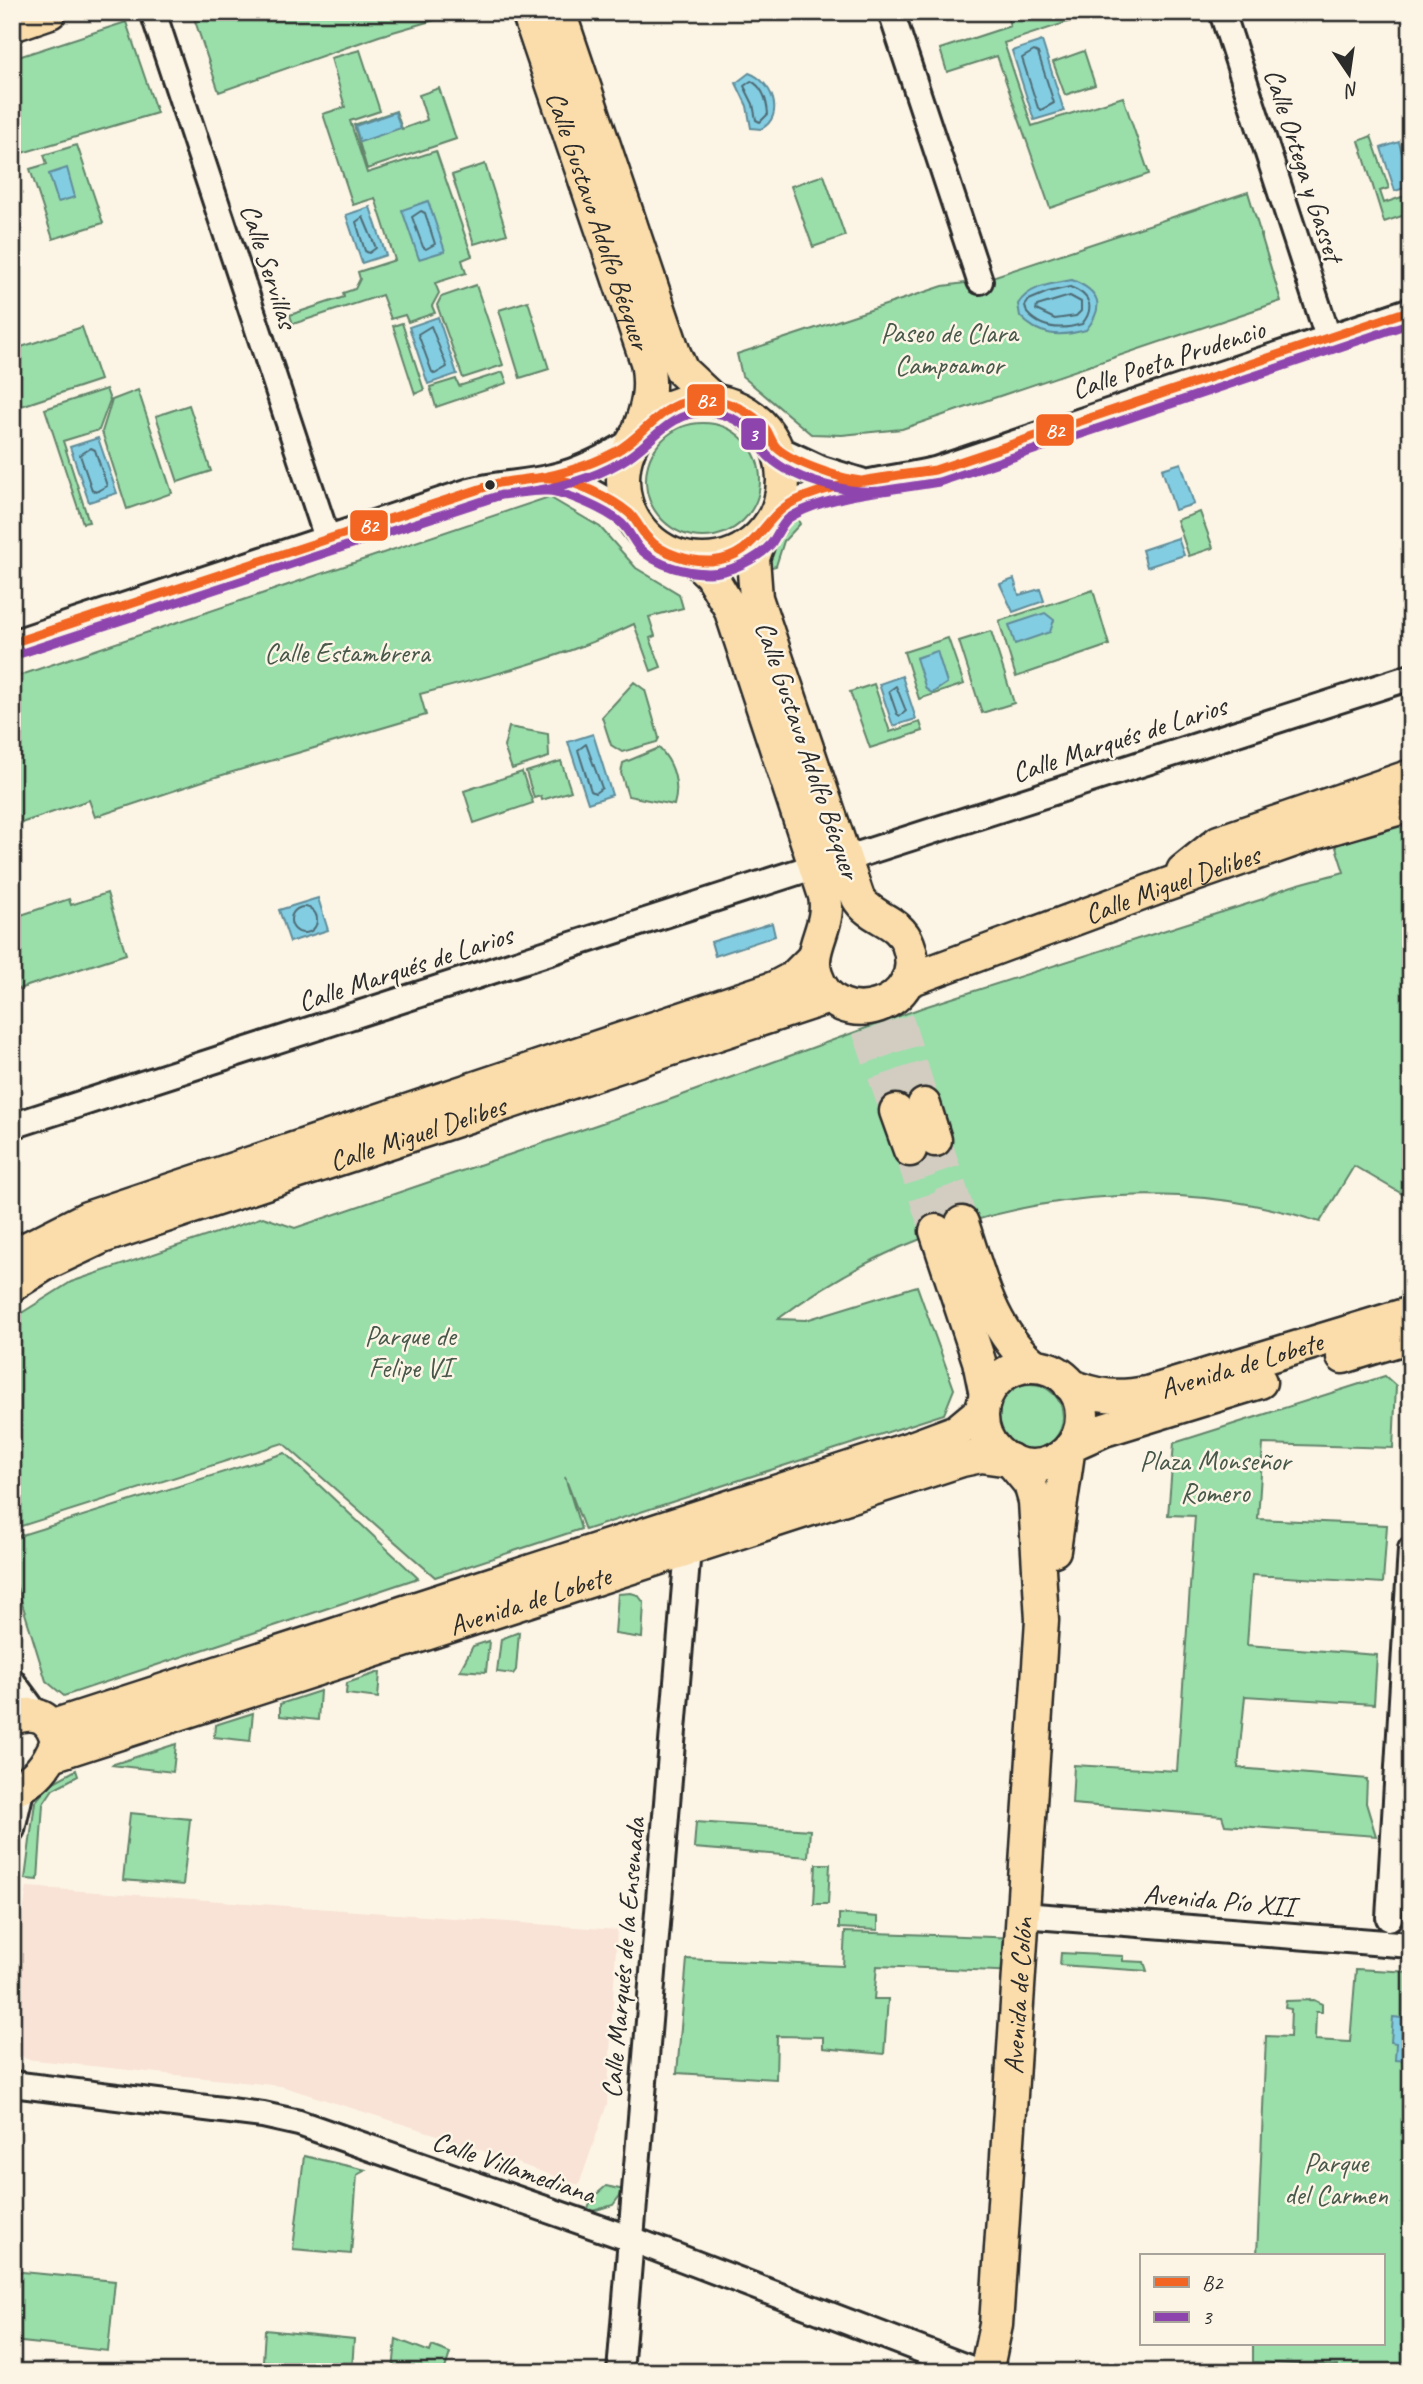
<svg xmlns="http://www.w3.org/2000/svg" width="1423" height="2384" viewBox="0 0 1423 2384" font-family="Caveat,sans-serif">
<rect width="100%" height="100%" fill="#fcf5e5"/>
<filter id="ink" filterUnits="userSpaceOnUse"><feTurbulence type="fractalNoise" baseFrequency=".0143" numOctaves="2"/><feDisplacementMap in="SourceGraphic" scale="14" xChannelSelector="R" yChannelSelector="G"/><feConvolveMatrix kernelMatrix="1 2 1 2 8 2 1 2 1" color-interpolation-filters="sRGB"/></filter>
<g filter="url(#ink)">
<path fill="#f9e2d6" d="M27,1887L617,1930L607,2104L579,2185L441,2136L281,2086L26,2059L12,2048V1989Z"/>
<path fill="#9adeaa" stroke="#62846a" stroke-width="2" d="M192,12H462L379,36L219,92Z
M1006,12H1071L1074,20L1004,43L1032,126L1123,97L1149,174L1050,208L997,56L947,72L940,49L1010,26Z
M126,22L157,113L12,156V59Z
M360,50L380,111L350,121L367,173L436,151L472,256L462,260L466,273L435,283L439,293L432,306L435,313L408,322L405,315L391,319L382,295L293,324L290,315L344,297L343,293L355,289L360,279L358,272L395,260L375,198L353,205L323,114L345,107L331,58Z
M1084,51L1095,85L1065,95L1053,62Z
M439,88L456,139L367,169L354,125L396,111L402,129L427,120L419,95Z
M1371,136L1389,188L1380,191L1384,203L1411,194V213L1384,222L1359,141Z
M77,145L103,223L53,239L30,169L47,164L44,155Z
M485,164L507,234L474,244L452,175Z
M824,175L845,236L813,247L791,186Z
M1248,192L1281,301L902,429L842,435L811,434L742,376L737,354L943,286L980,281Z
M476,285L503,365L463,378L437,305L441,297Z
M528,301L549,369L520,378L499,310Z
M402,323L424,390L415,394L393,326Z
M82,327L100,380L12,409V350Z
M503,372L507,383L436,407L430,387L456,379L459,386Z
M106,389L110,400L99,430L63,441L89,522L83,523L45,409Z
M138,390L172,493L127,509L102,432L112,400Z
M189,405L211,471L178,482L156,416Z
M646 480a57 57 0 1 1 114 0a57 57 0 1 1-114 0Z
M549,497L600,527L636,568L679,594L683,608L649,617L655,636L650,638L661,667L651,671L634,624C567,656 492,676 420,694L426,715L209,779L95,817L89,800L12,826V678Z
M1200,512L1213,548L1189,556L1177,520Z
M795,513L800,524L784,541L776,566L764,569C769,545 774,527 795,513Z
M1093,590L1109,645L1016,677L999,621Z
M991,631L1014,703L982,713L959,641Z
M948,638L964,684L919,699L904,652Z
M634,682L645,690L659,738L657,742L622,752L611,745L602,717Z
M874,684L890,732L920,722L923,731L870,748L850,692Z
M509,727L548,734L549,757L512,769L504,747Z
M659,748C674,763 680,785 674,805L628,796L621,773L623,763Z
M561,761L571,791L542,800L541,796L534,798L526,772Z
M522,772L533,803L474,823L464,791Z
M1411,805V1199L1354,1166L1320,1222C1137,1163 930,1204 778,1319L806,1320L917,1286L954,1389L944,1414L585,1530L565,1477L581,1529L435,1577L283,1443L12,1529V1319L71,1282L263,1217L295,1228L666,1101L924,1007L1263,899C1282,886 1320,879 1344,872L1331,832Z
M107,893L126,954L12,991V918L69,899L71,905Z
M1385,1376L1396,1386L1393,1448L1263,1444L1258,1519L1387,1525L1383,1583L1252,1575L1247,1645L1377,1655L1374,1704L1245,1696L1238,1768L1367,1779L1366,1803L1376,1836L1225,1825L1222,1816L1072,1804L1074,1765L1177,1771L1195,1516L1168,1515L1174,1443Z
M997 1417a33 33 0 1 1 66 0a33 33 0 1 1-66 0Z
M285,1453L418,1578L64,1696L46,1681L12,1571V1538Z
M631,1593L638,1595L644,1603L642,1638L615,1634L618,1594Z
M519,1632L516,1670L513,1674L497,1672L501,1639Z
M489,1641L486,1672L460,1670L473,1646Z
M380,1672L378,1698L346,1694L347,1683Z
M320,1691L318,1720L280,1716V1704Z
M253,1713L250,1741L214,1737L215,1725Z
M176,1744L173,1772L111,1765Z
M76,1770L78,1776L53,1789L43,1804L38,1880L25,1879L35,1802L50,1784Z
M130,1813L190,1819L183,1885L123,1880Z
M696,1822L810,1830L808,1857L694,1848Z
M816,1864H830L828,1904H814Z
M839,1914L878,1917V1930L839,1928Z
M845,1932L1021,1938L1019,1972L877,1966L874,1999H888L884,2054L823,2048V2037L777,2036L776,2079L677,2073L687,1959L843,1966Z
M1061,1953L1123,1956V1961L1144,1962L1147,1971L1060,1965Z
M1356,1969L1411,1972V2372H1338V2366L1253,2362V2344H1383V2256H1257L1266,2036L1290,2037L1291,2009L1285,2008L1286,2001L1314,2000L1322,2004V2012H1316L1315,2040L1350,2042Z
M304,2156L366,2170L357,2175L351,2254L293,2249Z
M606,2186L624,2190L613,2205L586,2213L592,2198Z
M12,2271L115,2281L108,2351L12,2341L16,2286L12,2285Z
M265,2330L354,2339L352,2370L263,2361Z
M396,2339L430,2352L432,2346L450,2353L444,2372H393Z"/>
<path fill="#83cde3" stroke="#608c99" stroke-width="2" d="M1042,41L1064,111L1034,120L1012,51Z
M749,73C772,81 786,116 761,129L751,128L747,106L736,83Z
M395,112L401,128L360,142L355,126Z
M1399,142L1411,186L1395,191L1381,148Z
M67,168L75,197L58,202L49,174Z
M428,201L445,251L419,259L402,210Z
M370,207L386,255L362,263L346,215Z
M1072,280C1099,291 1106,305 1086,330C1060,337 1039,337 1020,316L1018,304C1029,286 1051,284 1072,280Z
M438,317L457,374L428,384L409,327Z
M98,438L117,493L89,502L70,447Z
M1181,463L1194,504L1175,510L1162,469Z
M1178,538L1184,555L1147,567L1142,550Z
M1014,579L1019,595L1040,589L1044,601L1013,612L1000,584Z
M1045,613L1054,620L1050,632L1015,644L1009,625Z
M937,651L947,683L932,693L926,689L916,658Z
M902,676L916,719L893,726L879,684Z
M593,734L612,795L588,803L568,742Z
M318,898L328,930L290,942L279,910Z
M772,923L775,936L715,956L711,942Z
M1393,2017L1411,2019V2061L1395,2060L1396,2043L1391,2042Z"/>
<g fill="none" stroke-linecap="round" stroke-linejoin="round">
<path stroke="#4e6c75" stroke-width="2" d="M1034,51L1038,53L1054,103L1041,110L1038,108L1022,58Z
M751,81C763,87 767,101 768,114L760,122L756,120L753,104L744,86Z
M421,211L425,213L435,244L426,249L423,247L412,217Z
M363,217L376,248L369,253L365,251L356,222Z
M1070,287C1089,294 1096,307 1082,324C1062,330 1042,330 1027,313L1025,306L1029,300L1048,292Z
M1070,296L1081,302V311L1076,316L1055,319L1036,310L1037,306Z
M431,326L447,367L435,374L432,372L418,334Z
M91,448L95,450L107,486L96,492L92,490L80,455Z
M896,686L906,711L900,716L897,714L889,691Z
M586,744L602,788L595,793L591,791L578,750Z
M291 920a13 13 0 1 1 26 0a13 13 0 1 1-26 0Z"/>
<path stroke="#d2cdc0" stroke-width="32" stroke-dasharray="32 16" stroke-linecap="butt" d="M897,1019L924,1105
M868,1029L896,1111
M935,1140L962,1223
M910,1150L936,1231"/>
<g stroke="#2b2b2b" stroke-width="30">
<path id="minor" d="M153,12L327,538
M891,12L980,281
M1222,12L1328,337
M777,448L822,469L861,481
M551,478L590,491L629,513
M778,510C828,484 881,482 935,470L1411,310
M12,643L470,491C497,483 524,484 552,477C581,471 607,456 632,441
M845,859L1411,677
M12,1126L816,866
M12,1681L37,1715
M12,1829L22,1786
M1022,1915L1411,1945
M1389,1918L1411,1549
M12,2084L263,2115L299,2123L631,2239L979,2372
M620,2372L688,1549"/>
</g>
<g stroke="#2b2b2b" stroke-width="37">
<g id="major">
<path id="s1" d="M528,12L647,362C652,388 648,407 638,432"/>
<path d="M559,12L674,353L682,371L713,400"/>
<path d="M12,25L50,12"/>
<circle cx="703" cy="480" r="80"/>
<path d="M695,560L710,574L730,608L825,896C831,927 807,948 816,975C836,1037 931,1005 908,944C899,919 870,919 858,898L756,598L753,558L761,536"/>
<path d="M1183,871L1219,842L1411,776"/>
<path id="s2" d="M907,981L1166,885L1315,833L1411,805"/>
<path d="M924,1105L935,1140"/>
<path d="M896,1111L910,1150"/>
<path d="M962,1223C979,1274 990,1330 1034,1365"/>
<path d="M936,1231L979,1361L986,1395"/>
<path d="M12,1256L87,1218L774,988L793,978L814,957"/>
<path id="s3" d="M12,1285L47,1263L102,1237L829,997"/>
<path d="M1343,1357L1411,1336"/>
<circle cx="1032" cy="1416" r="50"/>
<path id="s4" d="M1070,1385C1098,1397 1118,1398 1147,1393L1411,1313"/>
<path d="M1075,1443L1104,1430L1260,1382"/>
<path d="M1054,1550L1068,1453"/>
<path d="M12,1718C36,1710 51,1716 57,1741C49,1763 36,1782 12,1789"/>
<path d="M53,1726L914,1447L957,1431L981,1411"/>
<path id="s5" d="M52,1755L962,1460L981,1456L1010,1460"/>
<path id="s6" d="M986,2372L996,2325L1042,1620L1035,1501L1030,1484L1010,1460"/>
</g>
</g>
<use href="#minor" stroke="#fcf5e5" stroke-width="24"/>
<use href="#major" stroke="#faddab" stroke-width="32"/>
<g stroke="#fcf5e5" stroke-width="14">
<path id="bus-1" d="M518,481C552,477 585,468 615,452C651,432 661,397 710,400C730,401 754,413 766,429C770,435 772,443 777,448C792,462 841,479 861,481C870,482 879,479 888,478
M12,643L498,483C514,481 535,476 551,478C575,481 610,497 629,513C636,519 641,531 648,538C662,554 690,562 711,561C758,557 762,516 795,501C838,481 889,477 935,470L1411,310"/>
</g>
<g stroke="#fcf5e5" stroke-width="14">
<path id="bus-2" d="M519,493C555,489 590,480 621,462C652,445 667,412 707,412C725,413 748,423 757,439C761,445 763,452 769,457C796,482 855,496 890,490
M16,655L501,495C516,494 533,490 548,491C566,492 608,511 621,523C629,530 633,541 640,549C658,566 685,573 709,573C729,573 758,559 771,544C777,536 781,524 789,518C825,494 896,490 939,482L1411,323"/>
</g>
<use href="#bus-1" stroke="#f26522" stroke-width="9"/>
<use href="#bus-2" stroke="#8e44ad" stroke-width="9"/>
</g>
</g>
<circle fill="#2b2b2b" stroke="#fcf5e5" stroke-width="2.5" cx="490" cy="485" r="6"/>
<g text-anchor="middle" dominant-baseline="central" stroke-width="5" stroke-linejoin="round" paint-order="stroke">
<g font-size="28" fill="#2b2b2b" stroke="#fcf5e5">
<text transform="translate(1304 165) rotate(72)">Calle Ortega y Gasset</text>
<text stroke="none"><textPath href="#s1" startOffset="220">Calle Gustavo Adolfo Bécquer</textPath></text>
<text transform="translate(269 266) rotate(72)">Calle Servillas</text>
<text transform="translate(1168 359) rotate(-18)">Calle Poeta Prudencio</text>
<text transform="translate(1119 739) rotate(-18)">Calle Marqués de Larios</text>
<text transform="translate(808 750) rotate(71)">Calle Gustavo Adolfo Bécquer</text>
<text stroke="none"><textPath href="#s2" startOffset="282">Calle Miguel Delibes</textPath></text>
<text transform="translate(405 968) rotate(-18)">Calle Marqués de Larios</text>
<text stroke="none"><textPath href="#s3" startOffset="434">Calle Miguel Delibes</textPath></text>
<text stroke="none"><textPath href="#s4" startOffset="177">Avenida de Lobete</textPath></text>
<text stroke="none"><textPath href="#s5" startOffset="502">Avenida de Lobete</textPath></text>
<text transform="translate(1219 1900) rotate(5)">Avenida Pío XII</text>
<text transform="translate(623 1958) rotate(-85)">Calle Marqués de la Ensenada</text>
<text stroke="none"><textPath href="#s6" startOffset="378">Avenida de Colón</textPath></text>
<text transform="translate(514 2167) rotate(19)">Calle Villamediana</text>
</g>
<g font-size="28" fill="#47584b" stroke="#fcf5e5">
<text x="949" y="332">Paseo de Clara<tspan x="949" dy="32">Campoamor</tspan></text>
<text x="347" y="652">Calle Estambrera</text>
<text x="410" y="1335">Parque de<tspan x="410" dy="32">Felipe VI</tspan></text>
<text x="1215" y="1460">Plaza Monseñor<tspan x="1215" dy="32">Romero</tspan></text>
<text x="1336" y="2162">Parque<tspan x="1336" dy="32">del Carmen</tspan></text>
</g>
</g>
<g stroke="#fcf5e5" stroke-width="2.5">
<rect x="686" y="383" width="40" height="34" rx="7" fill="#f26522"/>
<rect x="1035" y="413" width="40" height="34" rx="7" fill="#f26522"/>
<rect x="740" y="417" width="27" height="34" rx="7" fill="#8e44ad"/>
<rect x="349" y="509" width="40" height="33" rx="7" fill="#f26522"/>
</g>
<g font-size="19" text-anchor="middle" font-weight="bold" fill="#fff">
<text x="706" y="407">B2</text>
<text x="1055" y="437">B2</text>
<text x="753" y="441">3</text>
<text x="369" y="532">B2</text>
</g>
<rect width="1423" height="2384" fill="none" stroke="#fcf5e5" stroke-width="42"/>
<rect x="21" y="21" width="1381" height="2342" fill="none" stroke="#2b2b2b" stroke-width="2.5" filter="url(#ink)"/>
<rect x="1140" y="2254" width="245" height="91" fill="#fcf5e5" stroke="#a8a49b" stroke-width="2"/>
<rect x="1154" y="2277" width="35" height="10" fill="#f26522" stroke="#a8a49b" stroke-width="2"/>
<text x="1202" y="2290" font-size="21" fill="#2b2b2b">B2</text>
<rect x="1154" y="2312" width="35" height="10" fill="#8e44ad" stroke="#a8a49b" stroke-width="2"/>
<text x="1202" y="2324" font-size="21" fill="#2b2b2b">3</text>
<g transform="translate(1349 74) rotate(167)" stroke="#fcf5e5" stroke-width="5" paint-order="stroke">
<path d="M0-5L12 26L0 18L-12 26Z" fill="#2b2b2b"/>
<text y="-10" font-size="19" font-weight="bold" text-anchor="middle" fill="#2b2b2b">N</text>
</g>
</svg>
